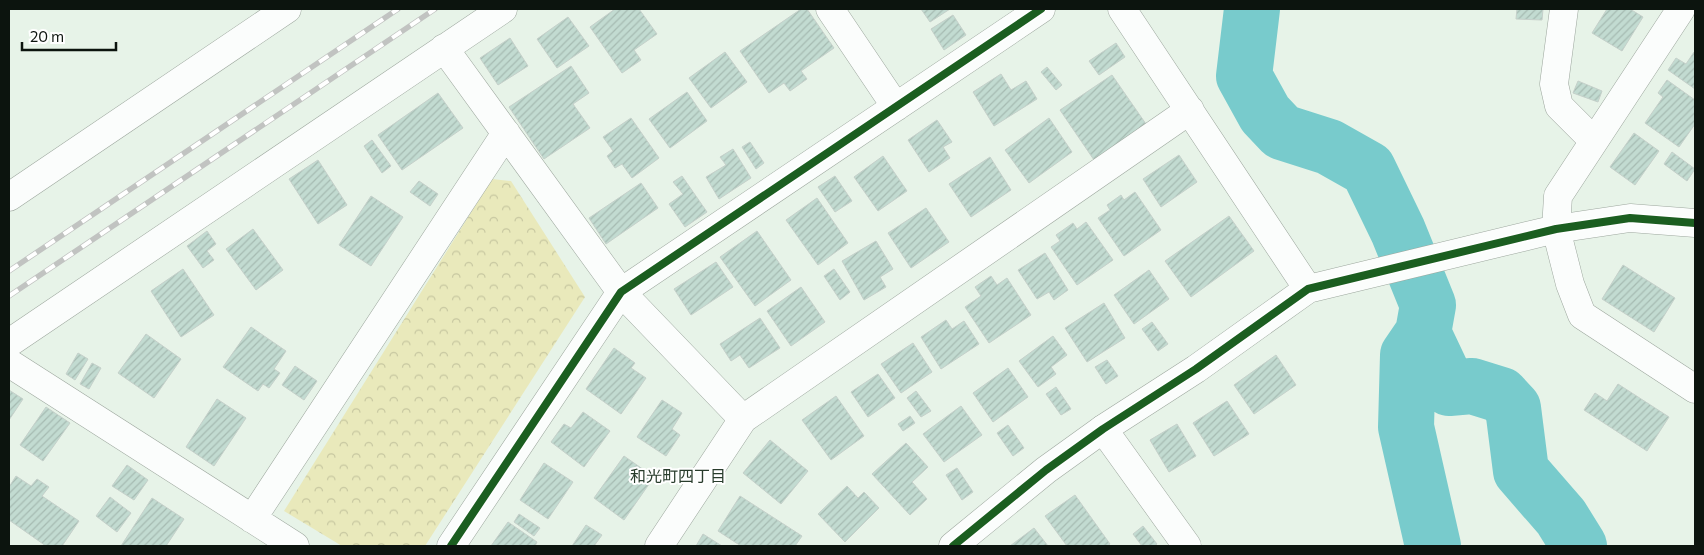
<svg xmlns="http://www.w3.org/2000/svg" width="1704" height="555" viewBox="0 0 1704 555" font-family="Commissioner,'Noto Sans JP',sans-serif">
<defs>
<pattern id="park-crowns" width="20" height="18" patternUnits="userSpaceOnUse" patternTransform="scale(1.25)"><rect width="20" height="18" fill="#e9e9bb"/><path d="M2 6a3 3 0 1 1 6 0M12 15a3 3 0 1 1 6 0" fill="none" stroke="#c7c7a0"/></pattern>
<pattern id="building-hatch" width="6" height="6" patternUnits="userSpaceOnUse" patternTransform="scale(1.25)"><rect width="6" height="6" fill="#c2dbd1"/><path d="M-1 1l2-2M0 6l6-6M5 7l2-2" fill="none" stroke="#a6bbb2"/></pattern>
</defs>
<rect width="100%" height="100%" fill="#e7f3e8"/>
<path fill="url(#park-crowns)" d="M492,179L511,181L585,297L425,546H342L284,511Z"/>
<g fill="none" stroke-linecap="round" stroke-linejoin="round">
<path stroke="#78cbcc" stroke-width="56" d="M1252,9L1244,76L1265,114L1282,132L1329,147L1368,169L1398,231L1428,305L1423,333L1449,388L1472,386L1501,395L1513,408L1521,471L1561,517L1579,546
M1423,333L1408,355L1406,427L1433,546"/>
</g>
<path fill="url(#building-hatch)" stroke="#c5d0ca" d="M615,9H639L657,34L634,50L641,60L622,73L590,27Z
M801,9H807L834,48L801,71L807,79L790,91L784,83L769,93L740,51Z
M921,9H950L930,22Z
M1517,9H1543L1542,20L1516,19Z
M1607,9H1630L1643,17L1622,51L1592,33Z
M953,15L966,35L944,50L931,29Z
M568,17L589,46L557,68L537,39Z
M510,38L528,66L498,85L480,58Z
M1116,43L1125,57L1099,75L1089,61Z
M725,52L747,82L711,108L689,78Z
M1694,52L1695,53V89L1668,70L1676,58L1686,64Z
M571,66L589,93L573,104L590,128L544,159L509,107Z
M1047,67L1062,85L1056,90L1041,72Z
M1001,74L1011,90L1026,81L1037,99L994,126L973,92Z
M1112,75L1146,124L1094,160L1060,110Z
M1667,80L1695,100V124L1679,147L1645,123L1663,97L1658,93Z
M1578,81L1602,91L1598,102L1573,93Z
M687,92L707,121L670,148L649,119Z
M438,93L463,128L402,170L378,135Z
M631,118L659,158L632,178L622,164L615,168L607,156L613,151L603,137Z
M1049,118L1072,152L1029,183L1005,150Z
M937,120L952,142L943,147L950,158L929,172L908,140Z
M1634,133L1659,151L1635,185L1610,167Z
M372,140L391,166L382,173L364,146Z
M750,142L764,163L756,169L742,147Z
M733,149L751,178L719,199L706,177L726,165L720,157Z
M1672,152L1695,169L1687,181L1664,164Z
M1179,155L1197,182L1161,207L1143,179Z
M883,156L907,191L878,211L854,177Z
M990,157L1011,190L971,217L949,184Z
M318,160L347,205L318,224L289,179Z
M682,176L707,212L685,227L669,204L683,194L673,182Z
M835,176L852,201L835,212L818,187Z
M419,181L438,194L430,206L410,192Z
M641,183L658,208L606,244L589,218Z
M1135,192L1161,230L1124,256L1098,218L1110,210L1107,205L1121,195L1124,200Z
M371,196L403,217L371,266L339,245Z
M817,198L848,243L818,265L786,220Z
M926,208L949,242L911,268L888,233Z
M1229,216L1254,251L1191,297L1165,261Z
M1086,222L1113,260L1077,285L1051,247L1060,241L1056,235L1073,223L1077,229Z
M253,229L283,270L256,290L226,249Z
M207,231L216,244L207,251L214,260L203,268L187,246Z
M757,231L791,280L755,306L720,257Z
M876,241L893,269L880,277L886,287L864,300L842,261Z
M1045,253L1068,290L1054,300L1049,292L1037,299L1018,270Z
M716,262L733,287L691,315L674,289Z
M1623,265L1675,298L1654,332L1602,299Z
M183,269L214,315L181,337L151,291Z
M834,269L850,292L840,300L824,276Z
M1149,270L1169,299L1134,324L1114,295Z
M991,276L997,285L1007,278L1031,315L989,343L965,307L981,296L975,287Z
M801,287L825,322L791,346L767,311Z
M1104,303L1125,338L1087,362L1065,328Z
M760,318L780,348L749,368L740,355L731,361L720,344Z
M946,320L952,329L964,321L979,344L941,369L921,337Z
M1152,322L1168,344L1158,351L1142,329Z
M251,327L286,351L274,369L280,373L269,388L263,384L258,391L223,367Z
M146,334L181,359L154,398L118,373Z
M1053,336L1067,355L1051,367L1056,374L1038,387L1019,361Z
M913,343L932,372L901,393L881,364Z
M614,348L635,363L631,368L646,378L621,414L586,389Z
M78,353L88,359L75,380L66,374Z
M1276,355L1296,385L1254,414L1234,385Z
M1107,360L1118,376L1106,384L1095,367Z
M92,363L101,368L89,389L80,384Z
M295,366L317,381L304,400L282,385Z
M1008,368L1028,397L993,422L973,393Z
M878,374L895,398L868,417L851,392Z
M1618,384L1669,417L1647,451L1584,410L1595,393L1607,401Z
M1056,387L1071,409L1061,415L1046,394Z
M9,390L23,399L9,420Z
M916,391L931,411L921,417L907,398Z
M836,396L864,436L831,460L802,420Z
M217,399L246,418L214,466L186,447Z
M662,400L682,413L672,429L680,435L666,456L637,437Z
M1227,401L1249,434L1214,456L1193,423Z
M961,406L982,435L944,462L923,434Z
M46,407L70,423L43,461L20,445Z
M583,412L610,431L584,467L551,442L564,424L571,428Z
M910,416L915,423L903,431L898,424Z
M1177,424L1196,456L1169,472L1150,440Z
M1008,425L1024,448L1013,456L997,433Z
M770,440L808,471L781,504L743,473Z
M906,443L928,467L912,482L927,499L910,515L872,474Z
M624,456L654,477L624,520L594,498Z
M544,463L573,482L548,519L520,500Z
M127,465L148,480L134,500L112,486Z
M957,468L973,492L962,500L946,475Z
M16,476L31,486L37,479L49,487L42,496L79,521L62,546H46L9,520V487Z
M847,486L858,498L864,492L879,508L845,542L818,514Z
M1075,495L1110,544L1107,546H1067L1045,516Z
M740,496L802,536L795,546H741L718,531Z
M110,497L131,513L117,532L96,516Z
M152,498L184,519L166,546H121Z
M519,514L540,528L534,536L514,522Z
M508,522L537,542L535,546H491Z
M586,525L602,535L594,546H572Z
M1143,526L1157,544L1154,546H1142L1133,534Z
M1034,528L1048,546H1010Z
M703,534L722,546H696Z"/>
<g fill="none" stroke-linecap="round" stroke-linejoin="round">
<g stroke="#9da79e" stroke-width="29">
<path id="minor" d="M830,9L896,107
M1122,9L1308,289
M1564,9L1554,84L1559,106L1594,141
M1681,9L1558,196L1556,229L1570,284L1582,315L1695,389
M444,48L621,292L743,419
M9,343L503,9
M9,363L295,546
M1103,429L1187,546
M252,519L506,133
M451,546L621,292L1041,9
M659,546L743,419L1190,110"/>
</g>
<g stroke="#9da79e" stroke-width="29">
<path id="tertiary" d="M9,197L287,9
M953,546L1046,470L1103,429L1196,369L1308,289L1556,229L1630,218L1695,223"/>
</g>
<use href="#minor" stroke="#fbfdfc" stroke-width="28"/>
<use href="#tertiary" stroke="#fbfdfc" stroke-width="28"/>
<g stroke="#c1c3c1" stroke-width="5.5">
<path id="rail" d="M9,271L398,9
M9,296L435,9"/>
</g>
<use href="#rail" stroke="#fff" stroke-width="4" stroke-dasharray="11" stroke-linecap="butt"/>
<g stroke="#fff" stroke-width="11">
<path id="cycleway" d="M451,546L621,292L1041,9
M953,546L1046,470L1103,429L1196,369L1308,289L1556,229L1630,218L1695,223"/>
</g>
<use href="#cycleway" stroke="#1b5e20" stroke-width="8"/>
</g>
<g text-anchor="middle" dominant-baseline="central" stroke-width="4" stroke-linejoin="round" paint-order="stroke">
<g font-size="16" fill="#283c2c" stroke="#fff">
<text x="678" y="475">和光町四丁目</text>
</g>
</g>
<rect width="1704" height="555" fill="none" stroke="#0c140e" stroke-width="20"/>
<path d="M22 42v8h94v-8" fill="none" stroke="#0c140e" stroke-width="2.5"/>
<text x="30" y="42" font-size="15" fill="#0c140e" stroke="#ffffff" stroke-width="4" paint-order="stroke">20 m</text>
</svg>
